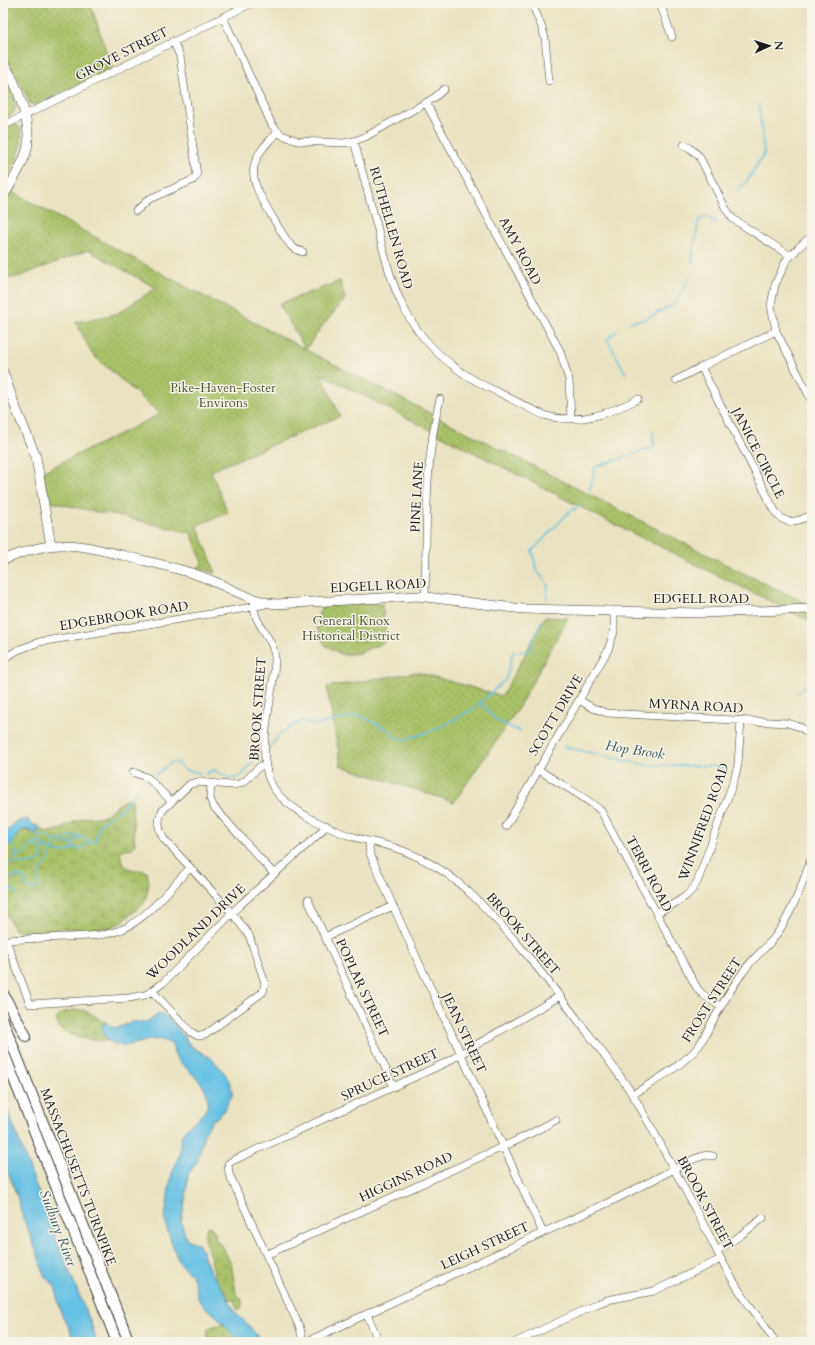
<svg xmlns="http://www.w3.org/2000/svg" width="815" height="1345" viewBox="0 0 815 1345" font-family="Cardo,serif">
<defs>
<pattern id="grass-dots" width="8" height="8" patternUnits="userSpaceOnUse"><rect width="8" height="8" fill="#a9c167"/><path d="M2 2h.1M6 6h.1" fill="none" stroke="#91a559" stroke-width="1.8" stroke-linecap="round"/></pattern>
<pattern id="wetland-marsh" width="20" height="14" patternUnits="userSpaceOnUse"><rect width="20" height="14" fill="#a9c167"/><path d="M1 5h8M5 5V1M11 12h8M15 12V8" fill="none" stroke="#91a559"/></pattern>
</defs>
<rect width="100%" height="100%" fill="#f7f3e8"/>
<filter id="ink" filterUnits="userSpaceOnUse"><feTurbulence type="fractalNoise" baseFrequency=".025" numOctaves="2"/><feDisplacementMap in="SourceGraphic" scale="8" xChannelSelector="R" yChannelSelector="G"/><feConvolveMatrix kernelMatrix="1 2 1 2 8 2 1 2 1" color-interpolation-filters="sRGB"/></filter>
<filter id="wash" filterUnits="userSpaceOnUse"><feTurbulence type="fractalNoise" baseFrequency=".012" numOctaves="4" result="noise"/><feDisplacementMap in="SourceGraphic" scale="16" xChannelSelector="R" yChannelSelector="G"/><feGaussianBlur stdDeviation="0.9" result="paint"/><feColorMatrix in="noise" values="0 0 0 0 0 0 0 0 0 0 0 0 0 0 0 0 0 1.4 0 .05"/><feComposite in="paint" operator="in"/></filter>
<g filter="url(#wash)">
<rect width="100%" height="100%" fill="#eae3c1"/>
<path fill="url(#grass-dots)" stroke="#626e42" d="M3,3H97L91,6L112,68L36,105L30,104L22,86L10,65L3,55Z
M3,72C8,80 19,103 14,112C11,116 7,117 3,119Z
M14,125H17L20,128C26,150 13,166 3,184V130Z
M3,187L190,289L305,349L279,304L340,281L345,299L316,334L306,350L739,571L812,606V622L596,515L321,374L340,416L211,471L228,513L197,525L216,573L196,568L201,566L202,561L191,533L106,513L105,514L47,501L42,472L160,414L92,354L76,322L116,314L156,288L88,250L21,276L3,280V209L6,204L3,203Z
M363,602L382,604L387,639L382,643L359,653L343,655L325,645L315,624L321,608L337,603Z
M545,617L568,618L517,710L454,802L341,766L327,687L417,672L502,696Z"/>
<path fill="url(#wetland-marsh)" stroke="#626e42" d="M128,799H131L133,803L132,811L135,844L132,848L121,850C119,858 123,867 131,869C136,871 141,869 147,872L149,883L145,902L121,923L110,927L84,930L63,928L32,933H23L14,929L3,908V846H9C16,841 17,833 25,829L30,832L39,831L40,829C54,838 68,823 81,819C89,816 98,819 105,815C113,810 120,801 128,799Z
M72,1010H84L107,1023L103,1024L102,1033L109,1041C101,1040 94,1041 86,1039C76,1038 67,1033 59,1028L56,1019L62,1013Z
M208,1226L211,1227L215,1232V1238L222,1247L231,1263L236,1293L242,1300L241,1310L237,1309L234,1300L228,1299L215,1278L213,1267L206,1243L205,1234Z
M218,1325H225L240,1342H209L210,1341L207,1334L208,1328Z"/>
<path fill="#66c1e4" stroke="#416e80" d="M28,819L32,824L40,827L39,831L34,833L25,829C17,833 16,841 9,846H3V835L16,822Z
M159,1014H163L173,1023L191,1046L212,1059L224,1072L230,1083L232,1090V1096L222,1113L212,1121L204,1133L199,1155L196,1163L188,1175L186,1198L181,1221L185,1235L188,1240L198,1244L201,1249L210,1271L225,1292L235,1312L250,1327L262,1342H240C236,1337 232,1334 228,1329C225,1326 223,1322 220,1320C214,1313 206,1309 200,1302C195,1294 197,1284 192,1276C188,1271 183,1268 180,1263C175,1254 166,1229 165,1220C165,1215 166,1210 167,1205C168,1198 168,1191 170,1184C171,1175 175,1167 178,1158C181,1150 179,1142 182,1135C185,1124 209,1117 208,1100C207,1081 186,1071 176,1057C172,1050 175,1044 165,1041C146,1034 121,1057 106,1037C102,1032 100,1030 103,1024L107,1023C116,1033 123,1024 133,1022C137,1021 141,1023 145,1022C150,1021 155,1016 159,1014Z
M3,1098L54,1234L90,1321L97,1342H73L70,1329L62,1315L57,1297L56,1289L53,1284L45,1277L37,1252L23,1218L17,1196L8,1172L3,1162Z"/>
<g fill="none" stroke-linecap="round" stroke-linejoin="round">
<path stroke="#66c1e4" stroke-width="1.5" d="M738,191L749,178L764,154L759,105
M692,262L693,252L699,220L707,217L717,223
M630,322L645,319L675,304L690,277
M617,331L607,339L626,374
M590,490L595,467L654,447L653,432
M547,599L548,584L537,571L532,551L569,512L581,505
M797,693L812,681
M480,702L496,720L519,731
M564,747L646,765L712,766L727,768
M269,748L281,733L301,721L316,725L359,715L389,730L394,737L404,740L437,729L473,709L506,679L513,652L529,651L541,621
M206,774L213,770C219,772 224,776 231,778C244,781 249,763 257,756
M155,775L172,762L177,763L185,770L200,773
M34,833L40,837V843
M39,835H45L53,841L67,839L77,835L82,837
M71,843L75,848
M12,844L16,853L15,857
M34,844L42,850
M13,863C22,864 35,865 41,859L42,850L46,847
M3,870L12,863L15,857C25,855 27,847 37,842L42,844L49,849L58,852H66L75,848L82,849L89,842H95L100,824L121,809L138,790
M3,878L6,877L11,878L17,875L25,880L27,887L33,890C42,886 37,881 39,874C41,869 46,865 48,861C52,853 49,851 57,844L71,843L82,837L87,838L89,842
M3,881L5,883L6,889H12L17,894"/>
</g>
</g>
<g filter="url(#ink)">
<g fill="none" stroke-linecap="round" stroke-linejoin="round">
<g stroke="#3b3a35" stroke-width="8">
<path id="minor" d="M532,3L542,28L545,38L549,81
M660,3L672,37
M223,17L272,125L282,135L298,141L344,143L354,141L365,137L434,98L444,89
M426,103L560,351L569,380L571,418
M3,126L252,3
M278,132C268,142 257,152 254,167C253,173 254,180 256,186C260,197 284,238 292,247C296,250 299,251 303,252
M354,141C362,170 369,198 377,226C392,286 403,329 456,368C471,380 489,388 506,396C519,403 533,411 547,416C579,425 610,413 638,399
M684,145L690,148L699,156L726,209L733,219L789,255
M136,211L149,199L193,180L197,175L180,56L173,41
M812,236L800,246L786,261L775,285L771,305L776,331L812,401
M776,331L701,367L776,513C787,527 797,521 812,515
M676,380L701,367
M425,596C427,532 424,461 440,399
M255,600C249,621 274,636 275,658C275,695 253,755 273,787C286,809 330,830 354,837C370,842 386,844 401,850C429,860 453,876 474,897C514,936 547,979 580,1023C600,1049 621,1075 637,1102C660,1142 681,1182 702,1222C713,1242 722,1263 734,1282C746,1303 763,1321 775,1342
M3,659L18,650L39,642L253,607L269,603
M579,700L593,708L607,713L787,723L800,727L812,736
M538,769C558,784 582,794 601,811L697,988L702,994L721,1007
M133,772L148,778L171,801
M211,783L210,798L213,806L274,874
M506,826L608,650L614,632V612
M370,841L369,849L371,856L393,906L543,1233
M190,868C171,887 151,914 127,927C108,937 85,936 64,937C45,938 25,939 6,940L30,1004L129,998L145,995L152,991L163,983L240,905L320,833L326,825
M308,900L394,1087
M657,913C673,904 690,898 698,880L735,777L738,764L741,720
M325,937L393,906
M152,991L191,1032L198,1036L205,1035L263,992L265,983L249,935L232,913L164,839C158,830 157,819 163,810L190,784L198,782L230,785L239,784L246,780L260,766L265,765
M632,1095C656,1080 681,1067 699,1046C713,1021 726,995 743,972C752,959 764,950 774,938C792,914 802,885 812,857
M717,1251L741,1235L763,1218
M266,1255L522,1138L556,1120
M367,1314L379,1342
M303,1342L300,1328L229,1174L228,1164L232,1161L445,1063L560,996
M306,1342L616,1199L694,1159L706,1155L713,1156
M516,1342L597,1304L607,1300L654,1291L721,1259
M691,1342H697"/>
</g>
<g stroke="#3b3a35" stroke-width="10">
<path id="major" d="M3,63C17,82 34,130 26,153C21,169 11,183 3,197
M3,372L15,406L36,457L51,546
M3,560C21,553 39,546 59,545C81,544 104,551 125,556C153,563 181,568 208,579C230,588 251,601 276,604L418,596L523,609L701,613L812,609"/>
</g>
<g stroke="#3b3a35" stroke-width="12">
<path id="highway" d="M3,994L26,1036
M3,1021L129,1342
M3,1051L117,1342"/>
</g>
<use href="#minor" stroke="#fff" stroke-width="7"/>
<use href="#major" stroke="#fff" stroke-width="9"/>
<use href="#highway" stroke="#fff" stroke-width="10"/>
</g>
</g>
<g text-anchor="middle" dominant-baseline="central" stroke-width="3" stroke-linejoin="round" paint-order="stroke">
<g font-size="13" fill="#1c1c1c" stroke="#f7f3e8">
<text transform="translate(122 54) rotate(-27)">GROVE STREET</text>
<text transform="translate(391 228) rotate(74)">RUTHELLEN ROAD</text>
<text transform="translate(520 251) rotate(62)">AMY ROAD</text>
<text transform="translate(758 453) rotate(63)">JANICE CIRCLE</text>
<text transform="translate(417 497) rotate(-87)">PINE LANE</text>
<text transform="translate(378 586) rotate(-3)">EDGELL ROAD</text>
<text x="701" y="599">EDGELL ROAD</text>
<text transform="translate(124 616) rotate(-9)">EDGEBROOK ROAD</text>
<text transform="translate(696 706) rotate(3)">MYRNA ROAD</text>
<text transform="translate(258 709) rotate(-86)">BROOK STREET</text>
<text transform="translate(556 715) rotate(-59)">SCOTT DRIVE</text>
<text transform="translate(704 822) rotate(-70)">WINNIFRED ROAD</text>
<text transform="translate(649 874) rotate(62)">TERRI ROAD</text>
<text transform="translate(196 932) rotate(-44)">WOODLAND DRIVE</text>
<text transform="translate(523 934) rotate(49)">BROOK STREET</text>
<text transform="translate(362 988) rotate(65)">POPLAR STREET</text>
<text transform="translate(712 1000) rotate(-57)">FROST STREET</text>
<text transform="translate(464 1033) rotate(65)">JEAN STREET</text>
<text transform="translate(390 1075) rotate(-25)">SPRUCE STREET</text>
<text transform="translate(78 1177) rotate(69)">MASSACHUSETTS TURNPIKE</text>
<text transform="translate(406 1177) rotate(-25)">HIGGINS ROAD</text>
<text transform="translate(705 1203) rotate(62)">BROOK STREET</text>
<text transform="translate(485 1246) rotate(-25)">LEIGH STREET</text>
</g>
<g font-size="13" fill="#4d5636" stroke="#f7f3e8">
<text x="223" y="388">Pike-Haven-Foster<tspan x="223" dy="15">Environs</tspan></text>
<text x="351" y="621">General Knox<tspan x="351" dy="15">Historical District</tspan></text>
</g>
<g font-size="14" font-style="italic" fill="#365662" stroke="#f7f3e8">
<text transform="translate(635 750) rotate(9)">Hop Brook</text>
<text transform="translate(58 1228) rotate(69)">Sudbury River</text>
</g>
</g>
<rect width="815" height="1345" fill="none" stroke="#f7f3e8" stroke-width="16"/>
<g transform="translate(769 46) rotate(87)" stroke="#f7f3e8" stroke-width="3" paint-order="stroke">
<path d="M0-3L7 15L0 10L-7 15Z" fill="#1c1c1c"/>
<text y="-6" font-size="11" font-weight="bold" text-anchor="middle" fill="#1c1c1c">N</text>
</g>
</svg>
